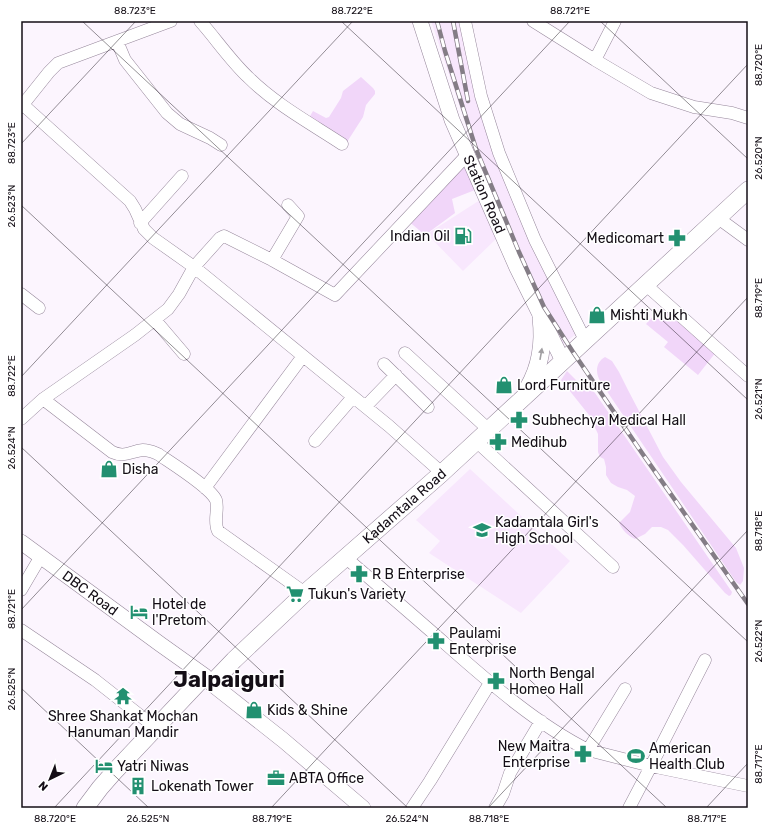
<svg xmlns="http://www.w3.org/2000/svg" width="769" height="829" viewBox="0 0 769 829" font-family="Rubik,sans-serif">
<rect width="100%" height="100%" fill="#fcf5fe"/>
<path fill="#f8e7fd" d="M431,21H461L472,69L576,334L561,346L500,216L468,131Z
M480,200L497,238L463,271L427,234Z
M470,469L570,561L521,613L429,553L440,541L416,520Z"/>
<path fill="#f1d6f9" d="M361,77L373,88L375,91V94L366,105L363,117L347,142L309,118L313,111L326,118L329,117L341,98L343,91Z
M464,159L475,190L452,199L455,213L425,235L407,220Z
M664,304L716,352L698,375L664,347L668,342L646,324Z
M605,357L612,361L619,372L628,390L663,457L681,482L736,548L744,568L743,581L740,585L736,582L600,381C595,372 596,362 605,357Z
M567,371L579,383L588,386L595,393L732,592L731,595L729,596L725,593L683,545L668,530L661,527H652L645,534L635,539C627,535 623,531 619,523L630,512L635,496L627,490L618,487L611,483L606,475V467L604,459L600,457L598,452V434L589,415L561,380Z"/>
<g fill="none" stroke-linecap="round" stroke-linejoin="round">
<g stroke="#96879b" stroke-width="13">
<path id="minor" d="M200,21C216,39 230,60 248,77C275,104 310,123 342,144
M465,21L481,96L499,153L535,240L585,340
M533,21L595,60L651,93L694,107L732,113L748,118
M117,41L125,60L167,113L180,124L210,138L221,145
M595,60L615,21
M21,103L130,201L135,209L144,229L153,238L194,267L389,426L442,473
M21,107L49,72L58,63L171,21
M718,218L748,240
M140,223L182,176
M272,260L298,216L288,205
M646,285L748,376
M21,294L39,308
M155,320L184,354
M405,353L488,429
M384,364L428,407
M43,399L112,452C125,458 131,451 143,450C149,450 153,452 158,454C171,463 210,487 216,500C219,510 213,521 218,531L305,593
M366,406L396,375
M21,419L43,399L135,335L168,309L179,294L194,267L220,238L224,236L272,260L335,295L468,154
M315,441L353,397
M476,441L613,567
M205,488L303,356
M346,558C380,587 415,617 449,647C491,684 538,725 588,750L651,766L748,786
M21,590L41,556
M21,630L95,680L156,728
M588,750L625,689
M412,808L430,781L490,683
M495,808L503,794L510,773L541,721
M629,808L651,766L705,660"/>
</g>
<g stroke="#96879b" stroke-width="16">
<g id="tertiary">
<path id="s1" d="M420,21L452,120L517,268L563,361"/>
<path id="s2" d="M21,542L160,644L205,676"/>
<path d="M212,684L283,740L363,808"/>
</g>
</g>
<g stroke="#96879b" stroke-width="18">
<g id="secondary">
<path d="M528,388C541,366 544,343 541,318"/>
<path id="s3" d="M213,682L234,660L305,593L442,473L748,190"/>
<path d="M85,808L100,788L114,772L200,681"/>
</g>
</g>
<use href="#minor" stroke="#fff" stroke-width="12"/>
<use href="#tertiary" stroke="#fff" stroke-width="15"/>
<use href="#secondary" stroke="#fff" stroke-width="17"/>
<g stroke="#847d86" stroke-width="4.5">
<path id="rail" d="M437,21L445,51L476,149L519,252L544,307L573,352L642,453L748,604
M453,21L468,101"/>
</g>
<use href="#rail" stroke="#fff" stroke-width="3" stroke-dasharray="9" stroke-linecap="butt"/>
</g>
<defs><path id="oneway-solid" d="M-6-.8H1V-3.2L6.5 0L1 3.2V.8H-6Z"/></defs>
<use fill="#a19fa2" href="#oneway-solid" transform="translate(541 354) rotate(-80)"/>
<path fill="none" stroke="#140e16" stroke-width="1" stroke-opacity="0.45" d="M82,21L748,642M341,21L748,400M600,21L748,159M21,144L136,21M21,205L667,808M21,377L353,21M21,447L408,808M21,610L570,21M21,688L149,808M54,808L748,64M271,808L748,297M488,808L748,530M706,808L748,763"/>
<defs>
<g id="fuel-bare" transform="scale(1.38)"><path d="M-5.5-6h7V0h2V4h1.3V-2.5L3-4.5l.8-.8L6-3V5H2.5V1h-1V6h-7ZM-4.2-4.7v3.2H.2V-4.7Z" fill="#229070" stroke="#fff" stroke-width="2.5" paint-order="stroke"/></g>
<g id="pharmacy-bare" transform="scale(1.38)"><path d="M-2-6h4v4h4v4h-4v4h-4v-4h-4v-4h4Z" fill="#229070" stroke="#fff" stroke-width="2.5" paint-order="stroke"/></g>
<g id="shop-bare" transform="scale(1.38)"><path d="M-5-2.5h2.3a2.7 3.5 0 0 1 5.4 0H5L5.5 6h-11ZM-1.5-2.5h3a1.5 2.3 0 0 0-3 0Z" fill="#229070" stroke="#fff" stroke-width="2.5" paint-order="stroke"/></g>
<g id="school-bare" transform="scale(1.38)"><path d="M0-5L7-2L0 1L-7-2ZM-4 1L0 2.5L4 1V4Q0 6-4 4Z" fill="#229070" stroke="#fff" stroke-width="2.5" paint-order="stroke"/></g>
<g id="supermarket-bare" transform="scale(1.38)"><path d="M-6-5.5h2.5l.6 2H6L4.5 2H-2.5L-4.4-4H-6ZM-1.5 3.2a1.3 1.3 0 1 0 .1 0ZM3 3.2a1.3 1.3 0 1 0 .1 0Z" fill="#229070" stroke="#fff" stroke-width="2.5" paint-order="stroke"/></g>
<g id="hotel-bare" transform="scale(1.38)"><path d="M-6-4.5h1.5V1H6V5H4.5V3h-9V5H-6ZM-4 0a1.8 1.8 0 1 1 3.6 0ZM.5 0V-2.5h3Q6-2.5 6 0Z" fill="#229070" stroke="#fff" stroke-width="2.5" paint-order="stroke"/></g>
<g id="temple-bare" transform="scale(1.38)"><path d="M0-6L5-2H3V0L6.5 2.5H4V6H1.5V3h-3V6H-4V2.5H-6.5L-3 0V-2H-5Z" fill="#229070" stroke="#fff" stroke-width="2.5" paint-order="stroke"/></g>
<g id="stadium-bare" transform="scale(1.38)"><path d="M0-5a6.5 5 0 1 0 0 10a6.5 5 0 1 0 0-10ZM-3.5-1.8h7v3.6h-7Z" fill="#229070" stroke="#fff" stroke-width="2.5" paint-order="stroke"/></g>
<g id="office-bare" transform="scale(1.38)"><path d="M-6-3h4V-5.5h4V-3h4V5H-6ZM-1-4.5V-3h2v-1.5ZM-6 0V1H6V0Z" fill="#229070" stroke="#fff" stroke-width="2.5" paint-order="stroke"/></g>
<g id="building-bare" transform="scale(1.38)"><path d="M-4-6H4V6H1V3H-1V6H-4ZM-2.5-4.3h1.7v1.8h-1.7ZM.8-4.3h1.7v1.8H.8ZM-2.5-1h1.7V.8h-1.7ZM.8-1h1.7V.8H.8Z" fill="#229070" stroke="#fff" stroke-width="2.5" paint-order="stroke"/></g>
</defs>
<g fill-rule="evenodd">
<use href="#fuel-bare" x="463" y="236"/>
<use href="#pharmacy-bare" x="677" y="238"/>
<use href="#shop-bare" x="597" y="315"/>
<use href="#shop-bare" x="504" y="385"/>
<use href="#pharmacy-bare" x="519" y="420"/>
<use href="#pharmacy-bare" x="498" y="442"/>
<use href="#shop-bare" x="109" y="469"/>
<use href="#school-bare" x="482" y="530"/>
<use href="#pharmacy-bare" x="359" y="574"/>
<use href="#supermarket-bare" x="295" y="594"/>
<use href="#hotel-bare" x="139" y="612"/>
<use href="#pharmacy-bare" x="436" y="641"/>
<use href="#pharmacy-bare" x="496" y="681"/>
<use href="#temple-bare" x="123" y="696"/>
<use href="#shop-bare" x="254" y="710"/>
<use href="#pharmacy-bare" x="583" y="754"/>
<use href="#stadium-bare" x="636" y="756"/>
<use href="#hotel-bare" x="104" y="766"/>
<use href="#office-bare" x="276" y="778"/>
<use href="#building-bare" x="138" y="786"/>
</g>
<g text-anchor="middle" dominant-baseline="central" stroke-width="3" stroke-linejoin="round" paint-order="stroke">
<g font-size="14" fill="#140e16" stroke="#fff">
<text stroke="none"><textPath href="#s1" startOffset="185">Station Road</textPath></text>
<text stroke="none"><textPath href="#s3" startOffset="260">Kadamtala Road</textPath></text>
<text stroke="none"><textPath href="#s2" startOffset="86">DBC Road</textPath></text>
</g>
<g font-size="14" fill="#140e16" stroke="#fff" text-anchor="start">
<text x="450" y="236" text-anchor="end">Indian Oil</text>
<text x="664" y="238" text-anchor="end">Medicomart</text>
<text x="610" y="315">Mishti Mukh</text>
<text x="517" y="385">Lord Furniture</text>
<text x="532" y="420">Subhechya Medical Hall</text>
<text x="511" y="442">Medihub</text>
<text x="122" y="469">Disha</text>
<text x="495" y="522">Kadamtala Girl's<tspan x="495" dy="16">High School</tspan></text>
<text x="372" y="574">R B Enterprise</text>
<text x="308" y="594">Tukun's Variety</text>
<text x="152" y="604">Hotel de<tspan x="152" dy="16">l'Pretom</tspan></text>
<text x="449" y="633">Paulami<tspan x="449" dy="16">Enterprise</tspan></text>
<text x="509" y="673">North Bengal<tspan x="509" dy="16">Homeo Hall</tspan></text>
<text x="267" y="710">Kids &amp; Shine</text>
<text x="123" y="716" text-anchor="middle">Shree Shankat Mochan<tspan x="123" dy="16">Hanuman Mandir</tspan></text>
<text x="570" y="746" text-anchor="end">New Maitra<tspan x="570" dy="16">Enterprise</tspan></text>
<text x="649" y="748">American<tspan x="649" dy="16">Health Club</tspan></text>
<text x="117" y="766">Yatri Niwas</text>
<text x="289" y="778">ABTA Office</text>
<text x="151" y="786">Lokenath Tower</text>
</g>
<g font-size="22" font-weight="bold" fill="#140e16" stroke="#fff">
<text x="229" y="679">Jalpaiguri</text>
</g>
</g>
<rect width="769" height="829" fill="none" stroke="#ffffff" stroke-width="44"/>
<g transform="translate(50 779) rotate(223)" stroke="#ffffff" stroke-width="3" paint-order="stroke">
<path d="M0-3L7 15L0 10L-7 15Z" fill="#140e16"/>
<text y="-6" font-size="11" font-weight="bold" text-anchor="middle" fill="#140e16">N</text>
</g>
<rect x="22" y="22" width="725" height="785" fill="none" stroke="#140e16" stroke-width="1.5"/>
<g font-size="10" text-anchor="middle" fill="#140e16">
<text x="135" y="14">88.723°E</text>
<text x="352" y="14">88.722°E</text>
<text x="570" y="14">88.721°E</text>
<text transform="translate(758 65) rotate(-90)" y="4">88.720°E</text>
<text transform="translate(11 143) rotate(-90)" y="4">88.723°E</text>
<text transform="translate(758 158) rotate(-90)" y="4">26.520°N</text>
<text transform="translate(11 206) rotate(-90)" y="4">26.523°N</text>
<text transform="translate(758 298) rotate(-90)" y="4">88.719°E</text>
<text transform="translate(11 376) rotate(-90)" y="4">88.722°E</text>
<text transform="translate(758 399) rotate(-90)" y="4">26.521°N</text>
<text transform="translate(11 448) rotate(-90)" y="4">26.524°N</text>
<text transform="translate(758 531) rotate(-90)" y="4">88.718°E</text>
<text transform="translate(11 609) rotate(-90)" y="4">88.721°E</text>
<text transform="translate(758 641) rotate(-90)" y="4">26.522°N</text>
<text transform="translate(11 689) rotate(-90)" y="4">26.525°N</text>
<text transform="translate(758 764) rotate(-90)" y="4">88.717°E</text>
<text x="55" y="822">88.720°E</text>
<text x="148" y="822">26.525°N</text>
<text x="272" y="822">88.719°E</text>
<text x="407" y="822">26.524°N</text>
<text x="489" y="822">88.718°E</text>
<text x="707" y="822">88.717°E</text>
</g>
</svg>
